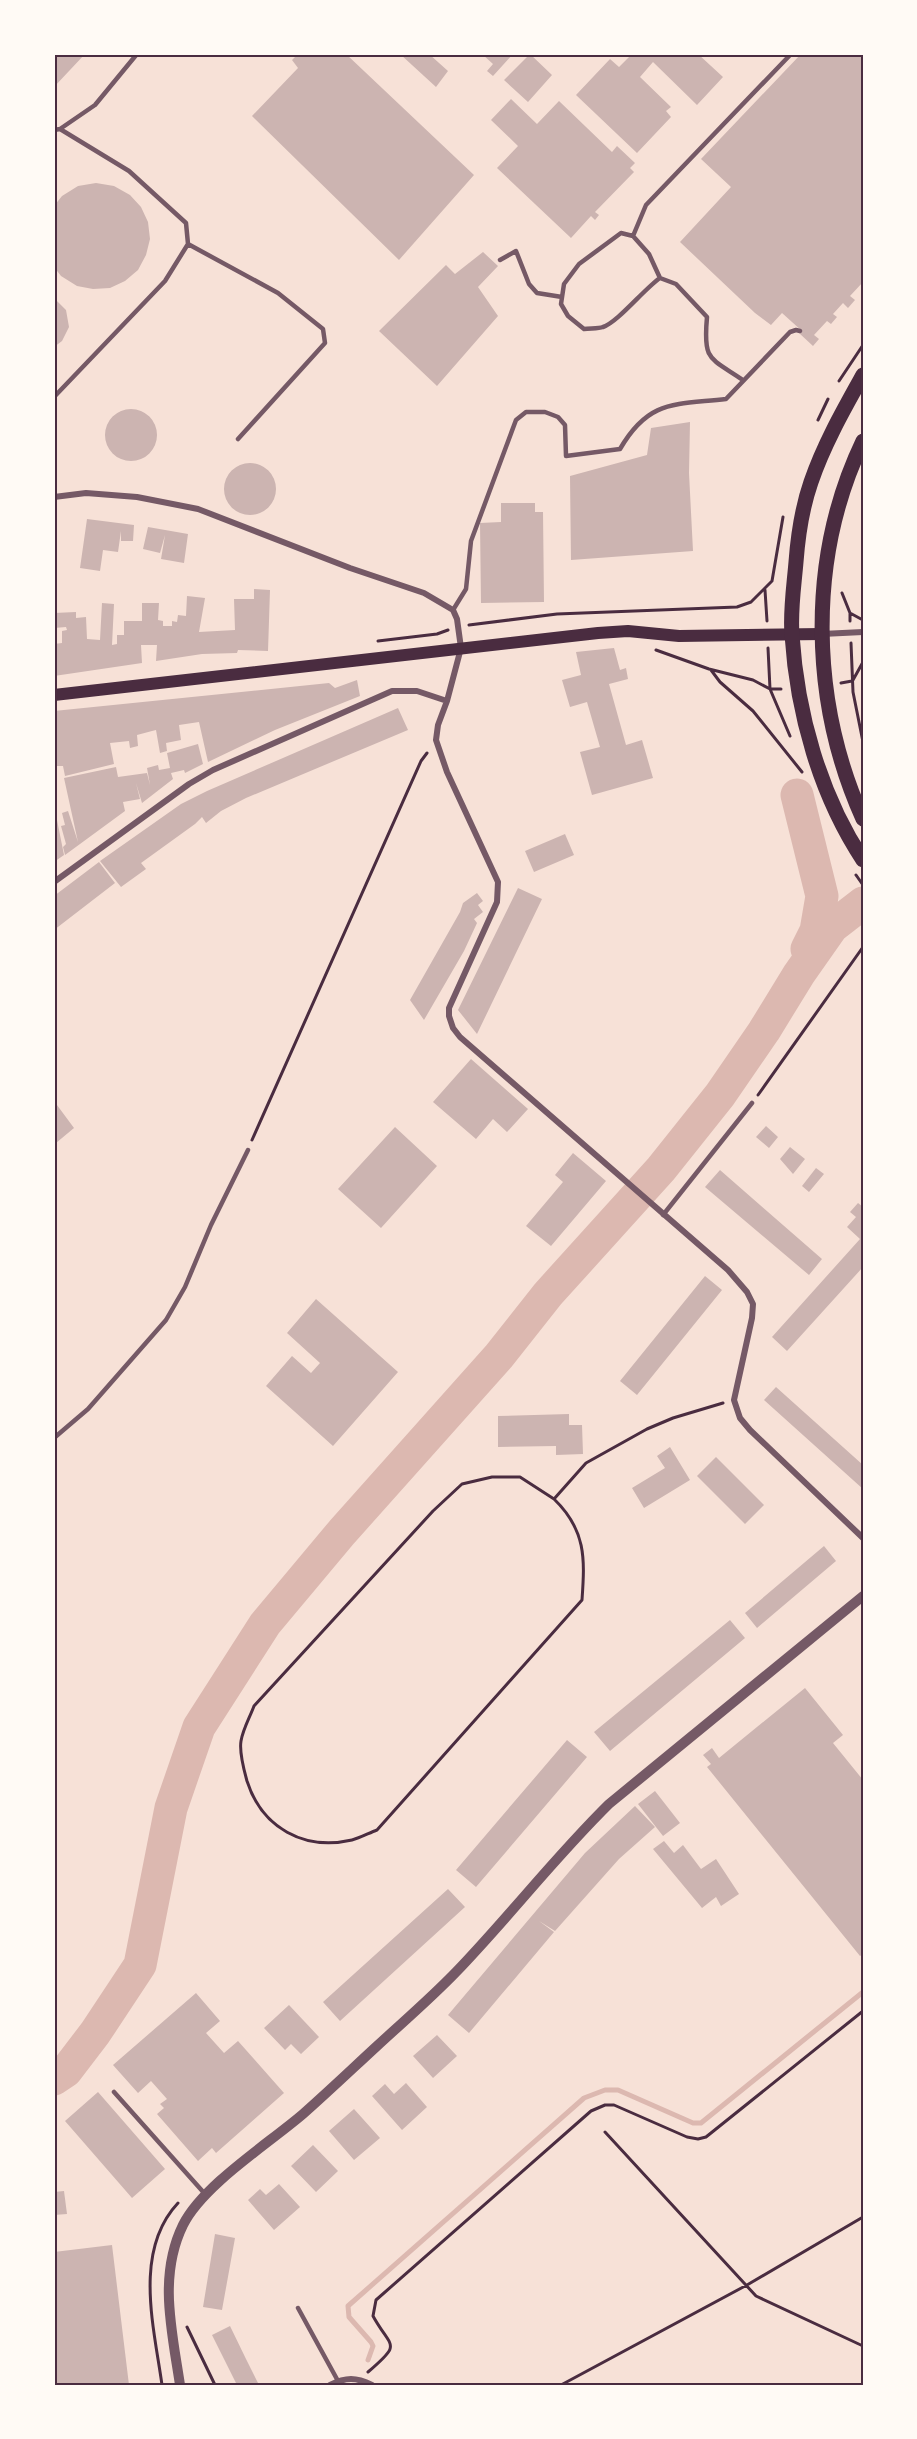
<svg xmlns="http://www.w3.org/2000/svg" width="917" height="2439" viewBox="0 0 917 2439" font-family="'Work Sans',sans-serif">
<rect width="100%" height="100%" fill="#f7e1d7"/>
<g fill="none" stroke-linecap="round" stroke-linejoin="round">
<path stroke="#dcb8b0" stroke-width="5" d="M368,2360L373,2346L371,2342L349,2317L348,2306L584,2098L605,2090H618L693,2123H701L863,1992"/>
<path stroke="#dcb8b0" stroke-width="33" d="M797,795L822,896L816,931L807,949
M54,2079L66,2071L95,2033L140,1965L171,1808L199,1727L265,1624L342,1532L499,1356L548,1294L661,1169L720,1095L764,1031L799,974L832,927L863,903"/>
</g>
<path fill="#ccb4b1" d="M54,54H85L54,87Z
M298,54H346L474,175L399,260L252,116L298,68L292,60Z
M400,54H429L448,71L436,87Z
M482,54H513L493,76L487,71L493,64Z
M530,54L552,75L528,102L504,80Z
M632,54H698L723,77L697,105L653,62L640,77L671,107L666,111L671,117L637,153L576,95L610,59L619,67Z
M801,54H863V282L850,296L855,300L848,308L843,303L833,314L837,317L831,324L827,321L814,335L819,339L813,346L799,333L802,331L782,313L771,325L755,313L680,242L731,187L701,159Z
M511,99L537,124L559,101L612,152L617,146L635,163L630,168L634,172L595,212L599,215L595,220L591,216L571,238L497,168L518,146L491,120Z
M96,183L114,186L130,195L141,207L148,222L150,239L146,255L138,270L125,281L110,288L93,289L77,286L61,276L54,267V206L62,196L78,186Z
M483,252L498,266L478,287L498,316L437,386L379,331L446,265L455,274Z
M54,298L66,310L69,327L62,341L54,347Z
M105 435a26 26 0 1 1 52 0a26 26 0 1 1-52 0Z
M690,422L689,473L693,551L571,560L570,476L647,455L651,428Z
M224 489a26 26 0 1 1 52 0a26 26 0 1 1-52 0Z
M501,503H535V512H543L544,602L481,603L480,523L501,522Z
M87,519L134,525L133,541H121V531L118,552L103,550L100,571L80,568Z
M148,527L188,534L184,563L161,559L165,535L160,553L143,549Z
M254,589L270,590L268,651L238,650L237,653L202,654L156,661L157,645H141L142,663L54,676V644L62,643V631L67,630L66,627L54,628V613L76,612V618L86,617L87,639L100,640L102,603L114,604L112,645L117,644V635H124V621H142V603H159L158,620L163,621V626H172V621L177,622L178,615L186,616L187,596L205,598L199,632L235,630L234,599H254Z
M614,648L620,670L626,668L628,679L609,684L626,745L642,740L653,778L592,795L580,752L600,747L587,702L570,707L562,680L581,675L576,652Z
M357,680L360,696L275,730L208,762L199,722L179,725L181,740L166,743L167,751L160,753L156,730L152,731L137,735L138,746L130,748L129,741L110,743L114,764L65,776L63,766H54V711L329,683L335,688Z
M398,708L408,730L246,798L221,811L206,823L202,817L195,824L141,863L146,869L121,887L100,861L181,804L207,791Z
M198,744L203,764L185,773L184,770L171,773L173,779L142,803L136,783L140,799L123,802L125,811L65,855L63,847L66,844L61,826L65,825L62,813L68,811L78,842L64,778L116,767L118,777L147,773L150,785L147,768L158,765L159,770L170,768L167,753Z
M54,805L64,855L54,862Z
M565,834L574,855L534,872L525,851Z
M99,862L115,883L54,930V896Z
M518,888L542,899L477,1034L458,1010Z
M477,893L483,901L478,905L483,912L474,919L477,923L464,951L424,1020L410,1000L460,912L463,903Z
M471,1059L528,1109L507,1132L493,1119L476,1139L433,1102Z
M54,1101L74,1128L56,1143L54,1141Z
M766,1126L778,1137L769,1148L756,1137Z
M395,1127L437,1166L381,1228L338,1189Z
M790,1147L805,1159L793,1174L780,1159Z
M573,1153L606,1181L551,1246L526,1226L563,1182L555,1175Z
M816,1168L824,1174L809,1192L802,1186Z
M720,1170L822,1259L809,1275L705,1187Z
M858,1203L863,1207V1267L787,1351L772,1337L860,1239L847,1227L856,1217L850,1212Z
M705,1276L722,1290L637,1395L620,1381Z
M316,1299L398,1372L333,1446L266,1386L292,1356L311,1373L320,1363L287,1333Z
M776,1387L863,1465V1489L764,1400Z
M569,1414V1425H582L583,1454L556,1455V1446L498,1447V1416Z
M670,1447L690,1480L644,1508L632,1488L665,1468L657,1456Z
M716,1457L764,1505L745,1524L697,1476Z
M824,1546L836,1561L757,1628L745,1613Z
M730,1620L745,1638L610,1751L594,1732Z
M805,1688L843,1735L833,1743L863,1780V1954L860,1956L707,1767L711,1764L703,1755L712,1748L719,1758Z
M567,1740L587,1757L476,1887L456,1870Z
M655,1791L680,1823L663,1836L638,1804Z
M635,1806L655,1827L619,1859L555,1931L539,1921L554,1932L469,2033L448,2015L585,1853Z
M664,1841L674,1853L683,1845L701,1869L716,1859L739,1894L721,1906L716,1897L702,1908L653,1849Z
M448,1889L465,1907L340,2021L323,2002Z
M196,1993L220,2021L206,2033L224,2053L238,2041L284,2093L216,2153L212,2148L198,2161L157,2114L164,2108L160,2104L167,2099L151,2081L138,2093L113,2065Z
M289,2005L319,2037L301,2054L291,2044L285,2050L264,2028Z
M437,2035L457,2056L433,2078L413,2056Z
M406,2083L427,2107L402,2130L372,2096L385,2084L394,2094Z
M98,2092L165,2169L132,2198L65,2121Z
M354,2109L380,2138L354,2160L329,2131Z
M313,2145L338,2171L316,2192L291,2166Z
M279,2184L300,2207L274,2230L248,2200L260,2189L266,2195Z
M64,2191L67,2214L54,2215V2192Z
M215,2234L235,2238L222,2310L203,2307Z
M112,2245L129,2385H54V2252Z
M230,2326L246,2359L259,2385H237L212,2335Z"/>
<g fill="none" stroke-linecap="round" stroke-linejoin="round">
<path stroke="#4a2c40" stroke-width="3" d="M839,381L863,345
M818,420L828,399
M772,581L783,517
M765,590L767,621
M842,593L850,613V621
M850,613L861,619
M469,625L557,614L737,607L751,602L772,581
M378,641L437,634L448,630
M851,643L853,692L863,742
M768,648L770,689L790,736
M656,650L709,669L753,680L770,689H781
M711,670L720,682L753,711L802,772
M853,680L863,662
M841,683L852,681
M856,875L863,885
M758,1095L863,947
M252,1140L421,761L427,753
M554,1499C586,1530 585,1558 582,1600L377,1830C369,1833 360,1838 352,1840C304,1851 262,1828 247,1781C244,1770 239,1753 241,1741C243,1729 250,1717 254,1706L433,1511L462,1484L492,1477H520L554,1499L586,1463L647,1429L673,1418L723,1403
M605,2132L756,2296L863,2346
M187,2327L215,2385
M368,2372C403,2342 391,2349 373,2316L376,2300L591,2111L605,2105H614L687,2137L698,2139L706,2137L863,2011
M162,2385C154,2327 133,2251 178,2203
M561,2385L747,2285L863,2217"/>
<path stroke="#755966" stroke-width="4.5" d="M54,130L60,129L95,105L137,54
M633,236L646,205L791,54
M188,244L278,293L323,329L325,343L238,439
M500,260L516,251L529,284L537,293L562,297
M660,278L649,254L633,236L621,233L579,264L564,284L561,304L568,316L584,329C590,328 598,329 603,327C618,322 644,289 660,278L676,284L707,317C703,361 709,357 743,380
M54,397L165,281L188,244L186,223L129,171L60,129
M453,610L466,589L471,541L516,420L526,412H545L558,417L565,425L566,456L620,449C649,399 675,405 726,399L790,332L796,330L800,331
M663,1215L752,1103
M54,1438L88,1409L166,1320L185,1287L211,1225L248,1150
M114,2092L205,2194
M298,2308L338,2381"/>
<path stroke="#755966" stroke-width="6" d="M54,497L86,493L137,497L198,509L350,568L424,593L453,610L457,619L461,648L447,701L438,725L436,740L447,772L498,882L497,902L449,1008V1016L453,1028L460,1037L728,1270L747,1292L753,1304L752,1318L734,1400L740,1418L750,1430L863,1538
M822,634L863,632
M54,882L189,784L213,770L392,691H417L447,701
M330,2385C346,2377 356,2377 372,2385"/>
<path stroke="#755966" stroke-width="10" d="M180,2385C172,2331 158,2276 183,2225C203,2185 268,2144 303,2114C328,2092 352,2069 377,2046C403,2022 431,1998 456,1972C509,1917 555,1857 609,1804L863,1596"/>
<path stroke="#4a2c40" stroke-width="12" d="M54,695L598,633L628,631L679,636L822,634"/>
<path stroke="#4a2c40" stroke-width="15" d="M863,375C844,409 824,444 811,482C802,508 798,535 796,562C794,586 790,611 792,635C797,713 820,795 863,860
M863,441C807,558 810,701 863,819"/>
</g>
<rect width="917" height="2439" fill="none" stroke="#fffaf5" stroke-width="111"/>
<rect x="56" y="56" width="806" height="2328" fill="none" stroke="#4a2c40" stroke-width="2"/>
</svg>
